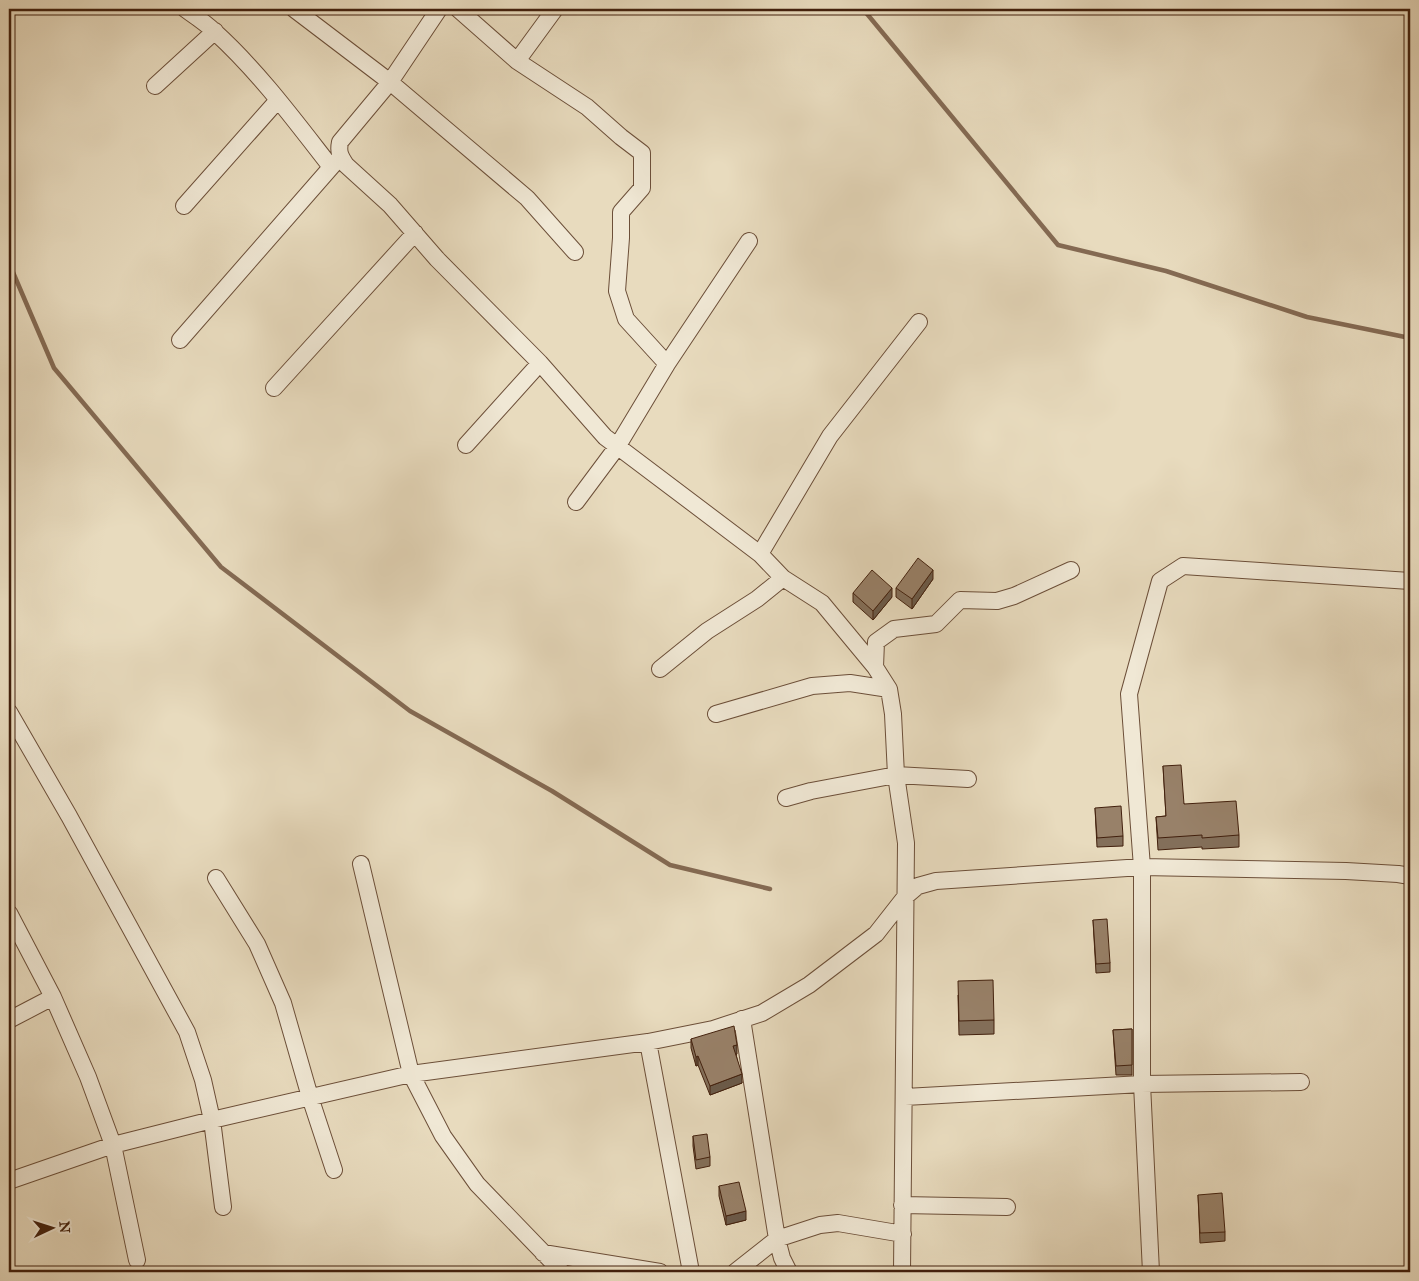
<svg xmlns="http://www.w3.org/2000/svg" width="1419" height="1281" viewBox="0 0 1419 1281" font-family="'IM FELL Great Primer',serif">
<rect width="100%" height="100%" fill="#e8dbbe"/>
<filter id="stains"><feTurbulence type="fractalNoise" baseFrequency=".004" numOctaves="4"/><feColorMatrix values="0 0 0 0 .2 0 0 0 0 .09 0 0 0 0 .02 0 0 0 .5 -.17"/></filter>
<radialGradient id="worn" r=".72"><stop offset=".6" stop-color="#630" stop-opacity="0"/><stop offset="1" stop-color="#630" stop-opacity=".3"/></radialGradient>
<g fill="none" stroke-linecap="round" stroke-linejoin="round">
<path stroke="#846a53" stroke-width="4.5" d="M863,9L1058,245L1166,271L1307,317L1410,338
M9,263L54,368L221,567L410,711L552,791L670,865L770,889"/>
<g stroke="#6c4f39" stroke-width="18">
<path id="minor" d="M185,9C195,16 206,23 215,32C259,72 295,121 331,167
M294,9L390,82L527,198L575,252
M439,9L390,82L340,142C338,152 340,156 346,165L390,205L437,259L540,363L605,437L760,554L783,578L822,603L875,667L889,689L893,714L896,775L906,843L902,1272
M458,9L517,61L587,107L621,137L642,153V188L621,212V238L617,291L626,319L667,364
M517,61L555,9
M155,86L215,31
M184,206L278,100
M180,340L340,157
M274,388L415,233
M466,445L540,363
M576,502L617,447L667,364L749,241
M760,554L830,436L919,322
M875,667L876,642L894,629L936,624L960,600L997,601L1014,596L1071,570
M660,669L707,631L757,599L783,578
M9,712L69,816L187,1032L203,1080L212,1120L223,1207
M716,714L812,686L850,683L889,689
M786,798L811,791L896,775L968,779
M361,864L411,1074L443,1136L477,1184L562,1272
M216,878L257,944L283,1003L310,1097L334,1170
M9,913L53,997L88,1077L113,1145L137,1260
M742,1019L777,1239L782,1258L789,1272
M9,1020L53,997
M648,1042L691,1272
M905,1097L1142,1084L1301,1082
M9,1181L113,1145L212,1120L411,1074L648,1042L713,1029L762,1013L809,985L876,934L905,897L918,886L936,881L1142,867L1346,871L1398,874L1410,876
M902,1205L1007,1207
M543,1253L660,1272
M735,1272L777,1239L820,1225L838,1223L903,1234
M1151,1272L1142,1084V867L1129,694L1160,581L1183,566L1410,581"/>
</g>
<use href="#minor" stroke="#f0e8d5" stroke-width="16"/>
</g>
<path fill="#836f5a" stroke="#42200d" d="M933,579L912,609L896,597V588Z
M853,593L892,597L873,620L853,602Z
M1163,766L1184,804L1239,835V847L1202,849V847L1158,850L1156,817L1166,816Z
M1095,808L1123,836V846L1097,847Z
M1093,920L1110,963V972L1096,973Z
M958,995L994,1020V1034L959,1035Z
M1132,1029V1075H1116L1113,1030Z
M691,1039L737,1054H736L742,1083L710,1095L698,1065L696,1066L691,1048Z
M693,1136L710,1157V1166L696,1169L693,1146Z
M719,1186L746,1220L726,1225L719,1196Z
M1198,1195L1225,1232V1241L1200,1243Z"/>
<path fill="#6a5a4a" stroke="#42200d" d="M933,570V579L912,609V599Z
M892,588V597L873,620V611Z
M737,1045V1054L733,1055V1046Z
M698,1056V1065L696,1066V1057Z
M742,1074V1083L710,1095V1086Z
M746,1211V1220L726,1225V1216Z"/>
<path fill="#988169" stroke="#42200d" d="M918,558L933,570L912,599L896,588Z
M872,570L892,588L873,611L853,593Z
M1181,765L1184,804L1236,801L1239,835L1202,838V835L1158,838L1156,817L1166,816L1163,766Z
M1121,806L1123,836L1097,838L1095,808Z
M1107,919L1110,963L1096,964L1093,920Z
M993,980L994,1020L959,1021L958,981Z
M734,1026L737,1045L733,1046L742,1074L710,1086L698,1056L696,1057L691,1039Z
M1132,1029V1065L1116,1066L1113,1030Z
M707,1134L710,1157L696,1160L693,1136Z
M739,1182L746,1211L726,1216L719,1186Z
M1222,1193L1225,1232L1200,1233L1198,1195Z"/>
<rect width="1419" height="1281" fill="none" stroke="#e8dbbe" stroke-width="30"/>
<rect x="10" y="10" width="1399" height="1261" fill="none" stroke="#42200d" stroke-width="2.5"/>
<rect x="15" y="15" width="1389" height="1251" fill="none" stroke="#42200d"/>
<g transform="translate(52 1228) rotate(86)" stroke="#f0e8d5" stroke-width="4" paint-order="stroke">
<path d="M0-4L9 19L0 12L-9 19Z" fill="#42200d"/>
<text y="-8" font-size="14" font-weight="bold" text-anchor="middle" fill="#42200d">N</text>
</g>
<rect width="100%" height="100%" filter="url(#stains)"/>
<rect width="100%" height="100%" fill="url(#worn)"/>
</svg>
